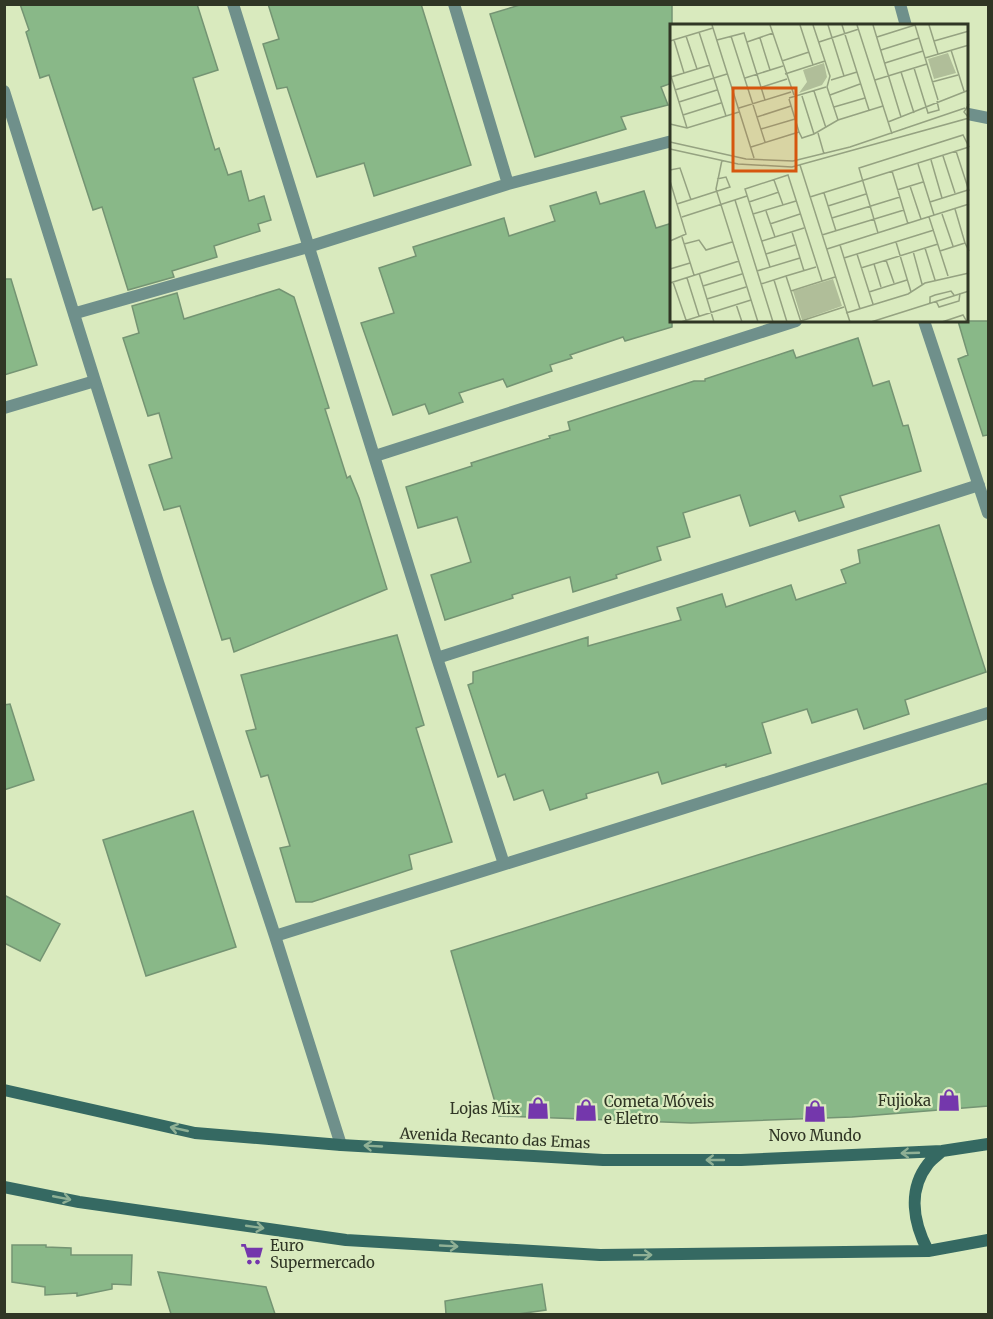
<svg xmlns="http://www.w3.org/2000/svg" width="993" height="1319" viewBox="0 0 993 1319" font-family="Merriweather,serif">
<rect width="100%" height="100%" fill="#d9eabe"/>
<path fill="#89b888" stroke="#749473" stroke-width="1.5" d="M20,4H197L218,70L193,78L215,150L219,148L228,175L241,171L249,201L264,196L271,220L258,224L260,231L214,246L217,257L172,271L174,277L128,290L102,207L93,210L49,75L40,78L26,32L29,30Z
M268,4H421L471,165L374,196L364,163L317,177L287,87L277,89L263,44L279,39Z
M523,4H672V83L661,87L668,105L621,117L626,129L535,157L490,14Z
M644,191L656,228L672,223V327L625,341L623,337L570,355L572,358L550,365L552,371L507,387L503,379L459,393L463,402L429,414L425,404L393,415L361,323L394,313L379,268L416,256L413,247L504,218L509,236L555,221L550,206L596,192L600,204Z
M4,279H11L37,365L4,375Z
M279,289L294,297L329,408L325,409L347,478L350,476L359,498L387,589L234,652L230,638L222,640L180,506L164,510L149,465L172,458L159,413L148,416L123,338L139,333L132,306L177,293L184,319Z
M958,321H988V435L983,436L958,359L968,355Z
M858,338L873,386L889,381L903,426L908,425L921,471L840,496L844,507L799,521L795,511L750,526L740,495L683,513L690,537L657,547L661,560L616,575L617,578L573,592L570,577L512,595L513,598L445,620L431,575L471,562L457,517L418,528L406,487L472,466L471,463L550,438L549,436L570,430L568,422L694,381H705V379L793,350L796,358Z
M939,525L986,672L905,700L909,714L864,729L857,709L812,723L807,709L762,723L771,753L726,767V764L662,784L658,772L586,794L587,798L550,810L543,790L514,800L505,774L498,777L468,685L473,683V672L588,637V646L681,620L677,608L722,594L726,607L791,585L796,600L846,583L841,570L860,563L858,550Z
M397,635L424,725L416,728L452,842L409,855L412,869L312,902H296L280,848L290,846L282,820L268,775L261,777L246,731L256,729L241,675Z
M10,704L34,780L4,790V705Z
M988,783V1106L852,1117L691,1123L499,1116L451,951Z
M193,811L236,947L146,976L103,840Z
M4,895L60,924L40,961L4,943Z
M12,1245H46V1247L71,1248V1255H132L131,1285L112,1284V1289L77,1296V1293L45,1295V1287L12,1282Z
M158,1272L266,1287L275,1314H171Z
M542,1284L546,1310L518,1314H446L445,1301Z"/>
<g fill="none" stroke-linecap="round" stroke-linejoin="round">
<path stroke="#6f908b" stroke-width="12" d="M233,4L437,658L504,864
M454,4L508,184
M900,4L906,26
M4,91L158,582L275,936L341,1145
M968,114L988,118
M76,313L308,247L508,184L672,141
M924,321L988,513
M4,408L95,381
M375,456L796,321
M437,658L979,485
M275,936L988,713"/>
<path stroke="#356962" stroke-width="12" d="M4,1090L195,1133L341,1145L603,1160H741L942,1151L988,1144
M4,1187L79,1202L346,1240L600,1255L928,1251L988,1240
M928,1251C914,1224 907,1191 928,1164C932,1159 938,1155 942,1151"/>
</g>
<defs><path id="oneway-shaft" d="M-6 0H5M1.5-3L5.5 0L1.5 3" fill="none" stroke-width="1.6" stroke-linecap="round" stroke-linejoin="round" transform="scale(1.5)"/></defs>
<g stroke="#8fb095">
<use href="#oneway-shaft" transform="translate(179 1129) rotate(-167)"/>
<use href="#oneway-shaft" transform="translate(373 1146) rotate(-177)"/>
<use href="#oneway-shaft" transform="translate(910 1153) rotate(178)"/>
<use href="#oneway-shaft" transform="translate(715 1160) rotate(180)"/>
<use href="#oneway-shaft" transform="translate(62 1198) rotate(11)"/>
<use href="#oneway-shaft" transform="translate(255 1227) rotate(8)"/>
<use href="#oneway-shaft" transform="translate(449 1246) rotate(3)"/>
<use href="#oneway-shaft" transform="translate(643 1255) rotate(-1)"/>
</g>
<defs>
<g id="shop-bare" transform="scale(1.8)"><path d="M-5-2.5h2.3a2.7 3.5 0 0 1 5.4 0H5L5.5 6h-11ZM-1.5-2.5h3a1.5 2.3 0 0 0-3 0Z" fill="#7437ac" stroke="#d9eabe" stroke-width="2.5" paint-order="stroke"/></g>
<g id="supermarket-bare" transform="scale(1.8)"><path d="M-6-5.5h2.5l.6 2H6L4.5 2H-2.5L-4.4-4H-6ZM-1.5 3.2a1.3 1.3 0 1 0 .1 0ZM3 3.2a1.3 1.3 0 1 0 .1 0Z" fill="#7437ac" stroke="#d9eabe" stroke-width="2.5" paint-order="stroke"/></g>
</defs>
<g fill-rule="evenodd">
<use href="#shop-bare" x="949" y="1100"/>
<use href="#shop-bare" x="538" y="1108"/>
<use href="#shop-bare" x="586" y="1110"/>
<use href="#shop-bare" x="815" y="1111"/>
<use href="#supermarket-bare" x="252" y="1254"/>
</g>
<g text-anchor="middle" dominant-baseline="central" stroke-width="4.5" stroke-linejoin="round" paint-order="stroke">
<g font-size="15" fill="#303625" stroke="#d9eabe" text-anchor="end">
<text x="931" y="1100">Fujioka</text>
<text x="604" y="1101" text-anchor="start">Cometa Móveis<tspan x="604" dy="17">e Eletro</tspan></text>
<text x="520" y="1108">Lojas Mix</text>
<text x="815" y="1135" text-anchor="middle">Novo Mundo</text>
<text x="270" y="1245" text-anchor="start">Euro<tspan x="270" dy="17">Supermercado</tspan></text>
</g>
<g font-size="15" fill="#303625" stroke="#d9eabe">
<text transform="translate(495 1138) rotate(3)">Avenida Recanto das Emas</text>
</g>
</g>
<g transform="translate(670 24)">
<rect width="298" height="298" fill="#d9eabe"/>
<path d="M278,29L286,49L264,55L258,35ZM154,39L157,53L152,61L129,69L137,58L133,46ZM163,255L172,282L132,296L123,267Z" fill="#b0be99"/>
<path fill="none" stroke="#95a281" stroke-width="1.5" d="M42,1L84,134M100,1L124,71M130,1L143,41M143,1L160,52L157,63L168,96M158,1L174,52M172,1L199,86M187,1L222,110M203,1L231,93M245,1L268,76M259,1L268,30M29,8L56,92M16,12L27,45M61,12L95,118M207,13L245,1M90,14L100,46M4,16L14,49M47,16L74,9L95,76M0,17L43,4M264,17L299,7M77,18L103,9M149,18L189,5M211,26L249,14M281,26L294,67M255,34L299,21M112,37L139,28M215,39L253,27M244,44L258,89L269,86L267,77M231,48L244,89M0,49L17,104M115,50L155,37M1,53L40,41M75,54L113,42M161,56L187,48M205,56L257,40M262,58L288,51M92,63L117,55M5,66L57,50M144,67L156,104M160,71L190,60M132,72L144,110M119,74L156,63M119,75L129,108M9,78L47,66M164,83L195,74M69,84L121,68M13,91L51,79M87,93L121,82M218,98L299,66M0,100L17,104L69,88M91,105L125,95M148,109L154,130M0,118L76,135L123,137L180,123L295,84M81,123L129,108L132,114L144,110L168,96L213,82M0,125L68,140L122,143L299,94L294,88L299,80M286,127L299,167M273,132L285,169M52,136L46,165L88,298M261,136L272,174M248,140L264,191M130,141L180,298M0,146L10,144L21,176M222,147L238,200M104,156L113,181M0,157L16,210L0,217M240,162L251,195M227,166L253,158M154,169L166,207M140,173L299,123M65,176L103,298M79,178L109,168M260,178L298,166M7,180L60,163L56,153L47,155M158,182L196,170M285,185L295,219M96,187L105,213M83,190L126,177M272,190L283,222M12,193L77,172M259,193L278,252M162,194L230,173M100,200L130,190M122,208L134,247M208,209L189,144L293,111L299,123M152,211L234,186M12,213L24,251M92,217L134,204M226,218L241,268M14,220L29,216L36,226L62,218M170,221L190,285M255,224L265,256M157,225L299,180M243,227L252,260M270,227L295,219L299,227M96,230L125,221M187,230L203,280M174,234L264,206M216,236L224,259M204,240L211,263M100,243L75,165L118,151L152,257M191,244L268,220M0,245L20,239M87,247L130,234M29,249L44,298M116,252L146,243M17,254L29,292M104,256L117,298M3,258L16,296M0,259L69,237M91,260L116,252L131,298M33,262L72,250M121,267L165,253M199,268L237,256M37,275L76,263M266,277L269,283L289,277L290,269M260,279V273L265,271L281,267L284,271M66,280L72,298M176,289L238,270L255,259L299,249M131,297L174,283M11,298L81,276M201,298L299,267M272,298L293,291L297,298"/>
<path fill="#d6560e" fill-opacity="0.15" stroke="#d6560e" stroke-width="3" d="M63,64H126V147H63Z"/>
<rect width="298" height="298" fill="none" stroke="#303625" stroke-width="3"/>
</g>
<rect width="993" height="1319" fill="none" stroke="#303625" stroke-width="12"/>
</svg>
